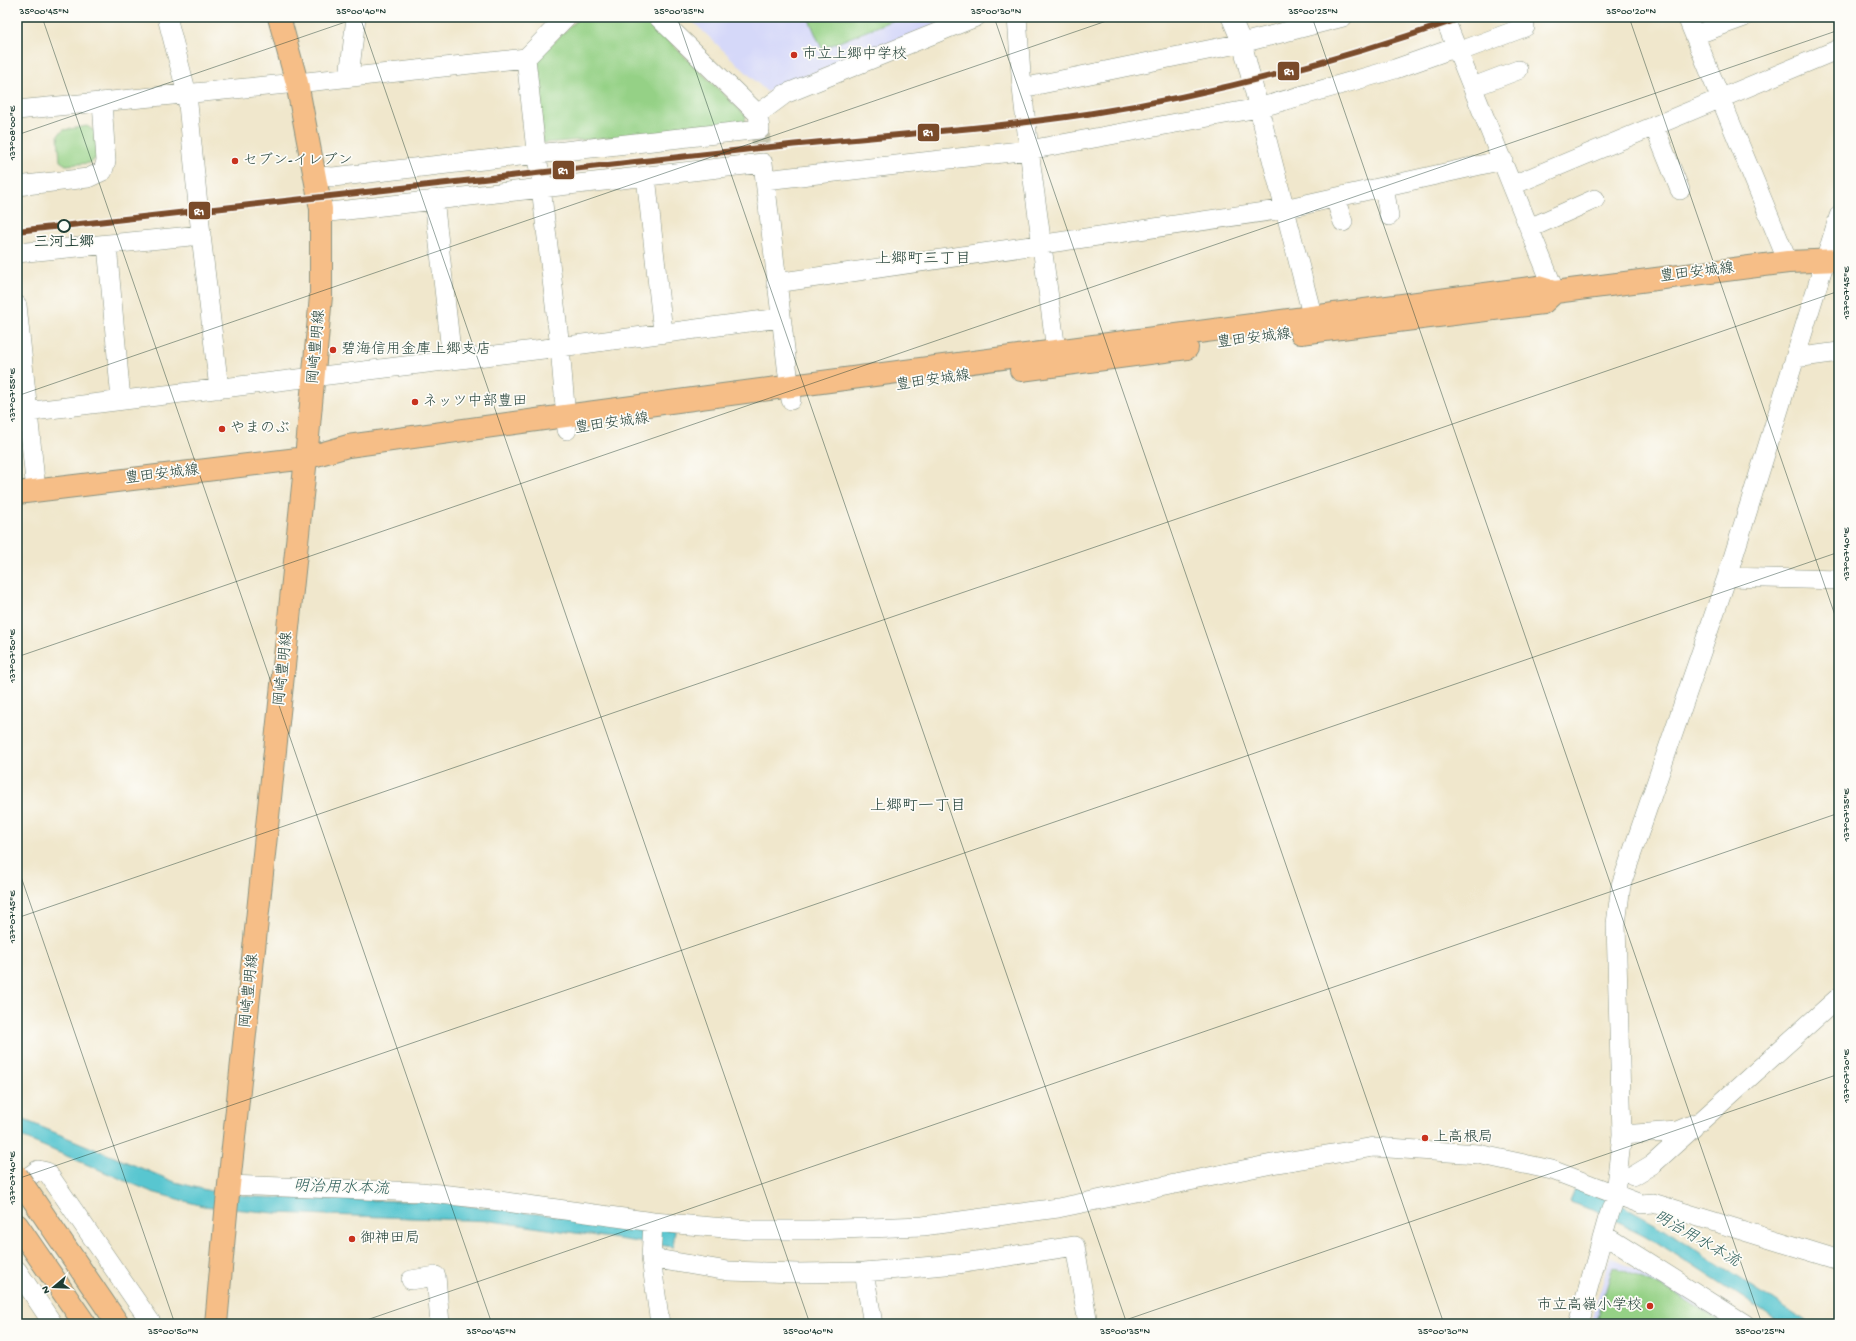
<svg xmlns="http://www.w3.org/2000/svg" width="1856" height="1341" viewBox="0 0 1856 1341" font-family="'Gochi Hand','Klee One',sans-serif">
<rect width="100%" height="100%" fill="#fdfcf7"/>
<filter id="ink" filterUnits="userSpaceOnUse"><feTurbulence type="fractalNoise" baseFrequency=".025" numOctaves="2"/><feDisplacementMap in="SourceGraphic" scale="8" xChannelSelector="R" yChannelSelector="G"/><feConvolveMatrix kernelMatrix="1 2 1 2 8 2 1 2 1" color-interpolation-filters="sRGB"/></filter>
<filter id="wash" filterUnits="userSpaceOnUse"><feTurbulence type="fractalNoise" baseFrequency=".012" numOctaves="4" result="noise"/><feDisplacementMap in="SourceGraphic" scale="16" xChannelSelector="R" yChannelSelector="G"/><feGaussianBlur stdDeviation="0.9" result="paint"/><feColorMatrix in="noise" values="0 0 0 0 0 0 0 0 0 0 0 0 0 0 0 0 0 1.4 0 .05"/><feComposite in="paint" operator="in"/></filter>
<g filter="url(#wash)">
<rect width="100%" height="100%" fill="#f0e7cc"/>
<path fill="#d5d8f9" d="M688,17H954L767,92Z
M1610,1257L1675,1287L1733,1324H1591Z"/>
<path fill="#95d186" stroke="#5a875d" d="M580,17H644L746,116L744,127L543,143L535,60Z
M808,17H901L822,49Z
M87,126L100,135L101,154L90,163L66,165L60,161L58,135L64,130Z
M1613,1266L1675,1293L1724,1324H1596Z"/>
<path fill="#59c6d0" stroke="#3c8282" d="M17,1117L175,1182L210,1191L255,1197L434,1202L675,1230L673,1247L492,1221L275,1213L203,1206L152,1192L17,1135Z
M1575,1187L1626,1207L1662,1227L1809,1324H1782L1655,1241L1593,1210L1569,1202Z"/>
</g>
<g filter="url(#ink)">
<g fill="none" stroke-linecap="round" stroke-linejoin="round">
<path stroke="#c6c5ae" stroke-width="19" stroke-dasharray="19 10" stroke-linecap="butt" d="M760,129L763,163"/>
<g stroke="#889280" stroke-width="20">
<path id="minor" d="M167,17L187,94L201,235
M1017,17L1022,88L1029,150L1058,365
M1231,17L1242,43L1316,330
M1444,17L1555,292
M1687,17L1788,262
M1695,35L1744,17
M1458,52L1525,27
M526,58L537,160L542,181L541,187L560,347L567,430
M349,77L356,17
M1473,87L1518,70
M1022,88L1242,43L1343,17
M17,110L297,83L526,58L566,17
M758,114L785,94L976,17
M1654,126L1680,190
M316,176L333,177L760,129L758,114L658,17
M646,176L663,332
M765,180L1029,150L1258,108L1395,69L1457,47
M1513,185L1839,49
M17,186L88,178L103,171L106,161L102,102
M1384,187L1389,216
M1335,198L1343,222
M434,199L452,360
M321,213L763,163L791,400
M1530,228L1595,199
M107,245L121,400
M17,253L201,235L219,389
M776,283L1284,209L1503,160
M17,305L36,491
M1795,358L1839,352
M17,413L560,347L780,318
M1727,577L1839,580
M1622,1135L1677,1131L1701,1121L1839,997
M1633,1176L1653,1164L1694,1127
M17,1185L38,1170L47,1172L152,1324
M230,1185L421,1192L477,1198L653,1222L749,1230H813L923,1226L1058,1208L1272,1164L1374,1147L1478,1154L1552,1170L1641,1204L1653,1203L1839,1260
M653,1222L651,1258L660,1324
M1604,1235L1745,1324
M651,1258L728,1271L798,1273L864,1272L957,1264L1075,1246L1088,1324
M17,1270L53,1324
M864,1272L873,1324
M411,1280L436,1276L440,1324
M1578,1324L1607,1221L1614,1201L1622,1135L1616,924L1621,885L1727,577L1839,216"/>
</g>
<g stroke="#889280" stroke-width="24">
<path id="major" d="M1301,333L1543,303L1555,292
M1021,370L1187,348
M17,493L306,458L348,446L565,416L1538,287L1555,292L1788,262L1839,260
M216,1324L226,1213L306,458L321,296V209L297,83L279,17"/>
</g>
<g stroke="#889280" stroke-width="24">
<path id="highway" d="M17,1225L85,1324"/>
</g>
<use href="#minor" stroke="#fff" stroke-width="19"/>
<use href="#major" stroke="#f6be87" stroke-width="22"/>
<use href="#highway" stroke="#f6be87" stroke-width="22"/>
<g stroke="#889280" stroke-width="24" stroke-linecap="butt">
<path id="highway-bridge" d="M17,1176L118,1324"/>
</g>
<use href="#highway-bridge" stroke="#f6be87" stroke-width="22"/>
<g stroke="#fdfcf7" stroke-width="9">
<path id="rail-1" d="M17,231C259,204 500,177 742,150C857,137 973,131 1087,114C1216,94 1341,60 1464,17"/>
</g>
<use href="#rail-1" stroke="#7a4b2a" stroke-width="6"/>
</g>
</g>
<path fill="none" stroke="#1f3d34" stroke-width="1" stroke-opacity="0.45" d="M42,17L492,1324M360,17L810,1324M677,17L1127,1324M994,17L1444,1324M1312,17L1762,1324M1629,17L1839,627M17,135L360,17M17,396L1118,17M17,657L1839,30M17,865L175,1324M17,918L1839,291M17,1179L1839,552M355,1324L1839,813M1114,1324L1839,1074"/>
<g fill="#c8321e" stroke="#fdfcf7" stroke-width="1.5">
<circle cx="794" cy="55" r="4"/>
<circle cx="235" cy="161" r="4"/>
<circle cx="333" cy="350" r="4"/>
<circle cx="415" cy="402" r="4"/>
<circle cx="222" cy="429" r="4"/>
<circle cx="1425" cy="1138" r="4"/>
<circle cx="352" cy="1239" r="4"/>
<circle cx="1650" cy="1306" r="4"/>
</g>
<circle fill="#fdfcf7" stroke="#1f3d34" stroke-width="2" cx="64" cy="226" r="6"/>
<g text-anchor="middle" dominant-baseline="central" stroke-width="3.5" stroke-linejoin="round" paint-order="stroke">
<g font-size="15" fill="#1f3d34" stroke="#fdfcf7" text-anchor="start">
<text x="802" y="55">市立上郷中学校</text>
<text x="243" y="161">セブン-イレブン</text>
<text x="341" y="350">碧海信用金庫上郷支店</text>
<text x="423" y="402">ネッツ中部豊田</text>
<text x="230" y="429">やまのぶ</text>
<text x="1433" y="1138">上高根局</text>
<text x="360" y="1239">御神田局</text>
<text x="1642" y="1306" text-anchor="end">市立高嶺小学校</text>
</g>
<g font-size="15" font-weight="bold" fill="#1f3d34" stroke="#fdfcf7">
<text x="64" y="243">三河上郷</text>
</g>
<g font-size="15" fill="#1f3d34" stroke="#fdfcf7">
<text transform="translate(1697 273) rotate(-7)">豊田安城線</text>
<text transform="translate(1254 339) rotate(-7)">豊田安城線</text>
<text transform="translate(317 347) rotate(-85)">岡崎豊明線</text>
<text transform="translate(933 381) rotate(-8)">豊田安城線</text>
<text transform="translate(612 424) rotate(-8)">豊田安城線</text>
<text transform="translate(162 475) rotate(-7)">豊田安城線</text>
<text transform="translate(284 669) rotate(-84)">岡崎豊明線</text>
<text transform="translate(250 991) rotate(-84)">岡崎豊明線</text>
</g>
<g font-size="16" fill="#1f3d34" stroke="#fdfcf7">
<text x="923" y="260">上郷町三丁目</text>
<text x="918" y="807">上郷町一丁目</text>
</g>
<g font-size="16" font-style="italic" fill="#2e5f5b" stroke="#fdfcf7">
<text transform="translate(341 1189) rotate(2)">明治用水本流</text>
<text transform="translate(1696 1240) rotate(30)">明治用水本流</text>
</g>
</g>
<g stroke="#fdfcf7" stroke-width="1.5">
<rect x="1277" y="61" width="23" height="20" rx="4" fill="#7a4b2a"/>
<rect x="917" y="123" width="23" height="19" rx="4" fill="#7a4b2a"/>
<rect x="552" y="160" width="23" height="20" rx="4" fill="#7a4b2a"/>
<rect x="188" y="201" width="23" height="19" rx="4" fill="#7a4b2a"/>
</g>
<g font-size="11" text-anchor="middle" font-weight="bold" fill="#fff">
<text x="1289" y="75">R1</text>
<text x="928" y="136">R1</text>
<text x="563" y="174">R1</text>
<text x="199" y="215">R1</text>
</g>
<rect width="1856" height="1341" fill="none" stroke="#fdfcf7" stroke-width="44"/>
<g transform="translate(54 1287) rotate(251)" stroke="#fdfcf7" stroke-width="3" paint-order="stroke">
<path d="M0-3L7 15L0 10L-7 15Z" fill="#1f3d34"/>
<text y="-6" font-size="11" font-weight="bold" text-anchor="middle" fill="#1f3d34">N</text>
</g>
<rect x="22" y="22" width="1812" height="1297" fill="none" stroke="#1f3d34" stroke-width="1.5"/>
<g font-size="10" text-anchor="middle" fill="#1f3d34">
<text x="44" y="14">35°00'45"N</text>
<text x="361" y="14">35°00'40"N</text>
<text x="679" y="14">35°00'35"N</text>
<text x="996" y="14">35°00'30"N</text>
<text x="1313" y="14">35°00'25"N</text>
<text x="1631" y="14">35°00'20"N</text>
<text transform="translate(11 133) rotate(-90)" y="4">137°08'00"E</text>
<text transform="translate(1845 293) rotate(-90)" y="4">137°07'45"E</text>
<text transform="translate(11 395) rotate(-90)" y="4">137°07'55"E</text>
<text transform="translate(1845 554) rotate(-90)" y="4">137°07'40"E</text>
<text transform="translate(11 656) rotate(-90)" y="4">137°07'50"E</text>
<text transform="translate(1845 815) rotate(-90)" y="4">137°07'35"E</text>
<text transform="translate(11 917) rotate(-90)" y="4">137°07'45"E</text>
<text transform="translate(1845 1076) rotate(-90)" y="4">137°07'30"E</text>
<text transform="translate(11 1178) rotate(-90)" y="4">137°07'40"E</text>
<text x="173" y="1334">35°00'50"N</text>
<text x="491" y="1334">35°00'45"N</text>
<text x="808" y="1334">35°00'40"N</text>
<text x="1125" y="1334">35°00'35"N</text>
<text x="1443" y="1334">35°00'30"N</text>
<text x="1760" y="1334">35°00'25"N</text>
</g>
</svg>
